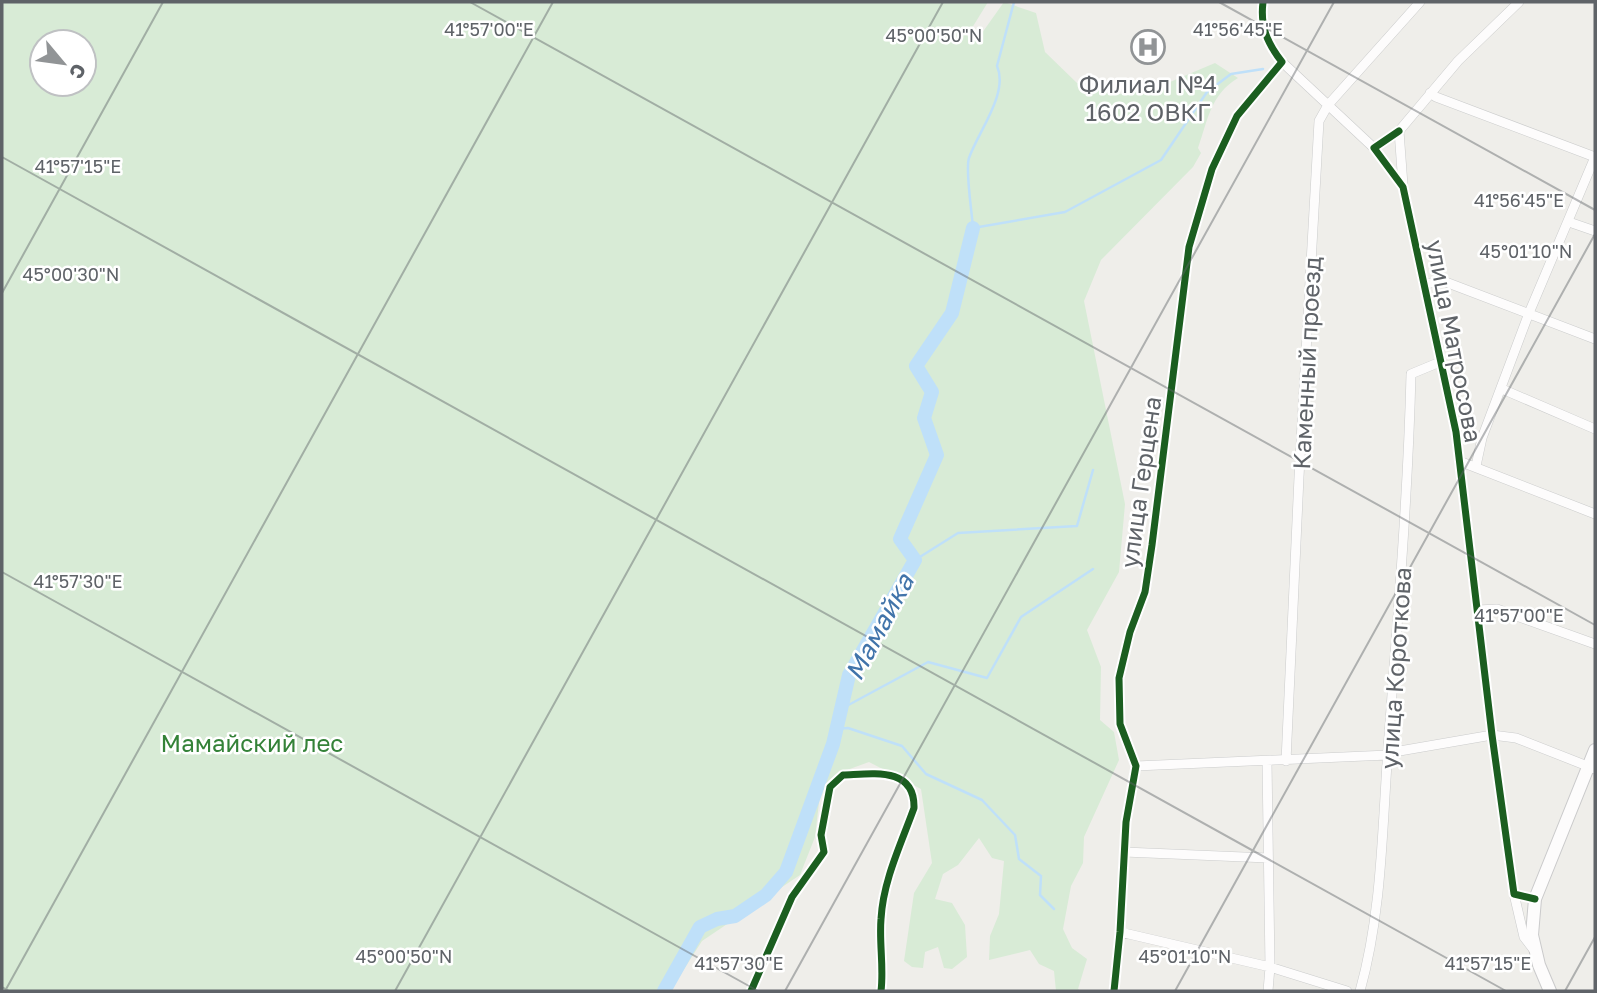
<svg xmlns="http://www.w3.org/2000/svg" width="1597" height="993" viewBox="0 0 1597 993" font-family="'Golos Text',sans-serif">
<rect width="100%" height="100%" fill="#efeeea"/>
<path fill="#d8ebd6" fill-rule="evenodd" d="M2,2H988L967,36L977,40L1004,2L1036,13L1045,52L1077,83L1112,95L1151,90L1215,63L1238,78C1210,95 1208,120 1198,148L1201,153L1193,167L1101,260L1084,301L1125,504L1119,572L1087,630L1101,667L1100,720L1114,732L1119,760L1084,837L1083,863L1071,886L1063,929L1072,948L1087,959L1078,989L1081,991H1056L1054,971L1039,964L1030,950L989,960L990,936L999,914L1004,861L992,858L979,838L958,865L943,874L935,899L952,903L965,925L967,957L952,969L944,968L938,947L925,952L923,968L912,967L904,961L914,893L932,863L921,789L869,762L836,774L820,794L815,837L800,875L702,941L670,991H2ZM42,42H84V84H42Z"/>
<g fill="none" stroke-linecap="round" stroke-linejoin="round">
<path stroke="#bfe0f9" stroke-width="2.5" d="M1014,2L997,66C1009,93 978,132 969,158C965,170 972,212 973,228L1065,212L1161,160L1207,92L1231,74L1263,69
M915,560L958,533L1077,526L1093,470
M841,709L928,662L987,678L1021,617L1093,569
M836,729L848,728L902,746L926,774L982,800L1015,835L1019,859L1041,876L1040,895L1054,909"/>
<path stroke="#bfe0f9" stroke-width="14" d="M664,991L700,927L717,919L735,916L766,895L786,872L833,744L849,675L915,560L900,539L937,455L924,418L932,392L916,366L952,313L973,228"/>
<g stroke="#cbcccc" stroke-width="10">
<path id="street" d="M1282,62L1374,148
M1430,93L1436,97L1595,157
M1399,131L1374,148L1403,187L1456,432L1492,735L1514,894L1535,899
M1403,185L1399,131L1458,61L1519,2
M1569,222L1595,231
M1425,284L1443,281L1595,339
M1502,389L1595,429
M1459,461L1595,514
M1476,466L1482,438L1529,313L1595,157
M1478,610L1497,609L1595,644
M1388,753L1492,735L1516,738L1595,769
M1286,761L1299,477L1319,121L1328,105L1420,2
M1267,762L1270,967L1268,991
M1136,766L1388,755
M1124,852L1268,858
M1514,894L1524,937L1534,950
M1120,932L1270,967L1347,991
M751,991L792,897L824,852L821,835L830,787L843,775C872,774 915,766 914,808C901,844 883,881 881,919C879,943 884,967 881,991
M1114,991L1120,932L1126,822L1136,766L1120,724L1119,678L1130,632L1145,592L1152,545L1189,247L1212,169L1237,116L1282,62C1267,43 1260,26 1263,2
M1360,991C1382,912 1382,831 1388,749C1397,624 1408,499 1411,374L1440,362"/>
</g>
<g stroke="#cacacb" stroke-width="14">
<path id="secondary" d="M1550,991L1539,965L1532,935L1535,899L1595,750"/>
</g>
<use href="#street" stroke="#fdfcfc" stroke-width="9"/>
<use href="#secondary" stroke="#fdfcfc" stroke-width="12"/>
<g stroke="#fff" stroke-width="11">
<path id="cycleway" d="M1399,131L1374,148L1403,187L1456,432L1492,735L1514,894L1535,899
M751,991L792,897L824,852L821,835L830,787L843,775C872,774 915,766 914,808C901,844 883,881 881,919C879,943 884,967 881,991
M1114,991L1120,932L1126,822L1136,766L1120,724L1119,678L1130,632L1145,592L1152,545L1189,247L1212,169L1237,116L1282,62C1267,43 1260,26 1263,2"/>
</g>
<use href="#cycleway" stroke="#1b5e20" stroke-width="7"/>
</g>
<path fill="none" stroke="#5f6368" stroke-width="2" stroke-opacity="0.45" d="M470,2L1595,625M1219,2L1595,210M2,157L1506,991M2,293L163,2M2,572L758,991M2,987L9,991M5,991L553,2M395,991L943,2M785,991L1334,2M1175,991L1595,234M1565,991L1595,937"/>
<defs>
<g id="hospital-ring" transform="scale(1.75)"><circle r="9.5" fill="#fff" stroke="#919496" stroke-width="1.5"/><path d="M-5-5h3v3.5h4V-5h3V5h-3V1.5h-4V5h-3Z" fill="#919496"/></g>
</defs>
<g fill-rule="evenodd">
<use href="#hospital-ring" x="1148" y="47"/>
</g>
<g text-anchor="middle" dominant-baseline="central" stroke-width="5" stroke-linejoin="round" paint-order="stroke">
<g font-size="24" fill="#5f6368" stroke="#fff">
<text x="1148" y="83">Филиал №4<tspan x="1148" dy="28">1602 ОВКГ</tspan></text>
</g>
<g font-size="24" fill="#5f6368" stroke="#fff">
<text transform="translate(1455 341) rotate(79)">улица Матросова</text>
<text transform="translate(1306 363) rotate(-87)">Каменный проезд</text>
<text transform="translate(1140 482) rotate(-82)">улица Герцена</text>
<text transform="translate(1395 668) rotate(-86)">улица Короткова</text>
</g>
<g font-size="24" fill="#348238" stroke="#fff">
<text x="252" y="742">Мамайский лес</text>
</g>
<g font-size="26" font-style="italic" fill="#4174aa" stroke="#fff">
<text transform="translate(879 627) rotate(-62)">Мамайка</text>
</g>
</g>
<g font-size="18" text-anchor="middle" fill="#5f6368" stroke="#fff" stroke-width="5" stroke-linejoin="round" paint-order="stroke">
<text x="489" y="36">41°57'00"E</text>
<text x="1238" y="36">41°56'45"E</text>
<text x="934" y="42">45°00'50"N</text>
<text x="78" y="173">41°57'15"E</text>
<text x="1519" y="207">41°56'45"E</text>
<text x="1526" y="258">45°01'10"N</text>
<text x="71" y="281">45°00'30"N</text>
<text x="78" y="588">41°57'30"E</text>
<text x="1519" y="622">41°57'00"E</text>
<text x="404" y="963">45°00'50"N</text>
<text x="1185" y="963">45°01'10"N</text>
<text x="739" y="970">41°57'30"E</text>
<text x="1488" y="970">41°57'15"E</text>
</g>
<rect width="1597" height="993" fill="none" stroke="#5f6368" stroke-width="7"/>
<g transform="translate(63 63) rotate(119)"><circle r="33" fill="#ffffff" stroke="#bfc1c3" stroke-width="2"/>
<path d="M0-5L12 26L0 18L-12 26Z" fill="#919496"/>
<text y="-10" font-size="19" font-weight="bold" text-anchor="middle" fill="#5f6368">С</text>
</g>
</svg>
